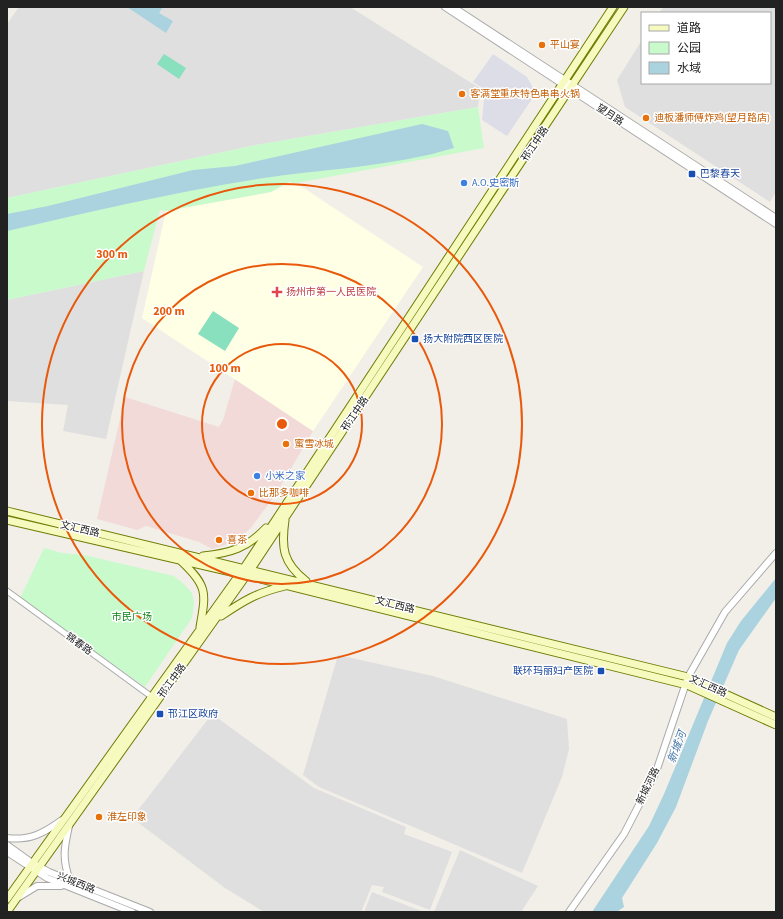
<svg xmlns="http://www.w3.org/2000/svg" width="783" height="919" viewBox="0 0 783 919" font-family="'Source Sans 3','Noto Sans SC',sans-serif">
<rect width="100%" height="100%" fill="#f2efe9"/>
<path fill="#e0dfdf" d="M19,7H350L481,89L478,107L256,145L7,198V24Z
M663,7H776V192L770,202L625,107L617,80L642,40V83H770V13H659Z
M144,271L106,439L63,431L68,405L7,401V300Z
M338,655L433,676L567,719L569,749L562,777L522,873L319,787L303,775Z
M212,714L314,788L406,827L404,834L452,852L430,910L382,892L384,887L372,885L361,912H264L225,888L132,818Z
M460,850L538,886L521,912H434Z
M372,892L424,912H364Z"/>
<path fill="#f2dad9" d="M235,379L313,431L276,494L250,529L231,543L212,549L199,542L146,526L137,530L97,519L125,397L219,427L223,420Z"/>
<path fill="#ffffe5" d="M289,182L296,183L423,267L313,431L142,318L166,211L271,192Z"/>
<path fill="#c8facc" d="M478,107L484,148L296,183L289,182L271,192L166,211L160,210L144,271L7,300V198L256,145Z
M44,548L62,553L84,555L174,576L184,584L192,593L194,603L192,618L145,687L20,598Z"/>
<path fill="#88e0be" d="M164,54L186,68L179,79L157,64Z
M213,311L239,328L225,351L198,334Z"/>
<path fill="#dddde8" d="M493,54L527,77L536,93L507,136L482,120L485,90L473,82Z"/>
<path fill="#aad3df" d="M127,7H163L159,13L173,21L166,33Z
M422,124L448,131L454,148C391,167 322,169 257,179C173,192 90,212 7,231V214L48,206L193,170L235,166Z
M776,578V598L739,650L708,721L676,807L657,843L622,898L624,907L618,911L592,912L649,826L664,794L727,643L741,621Z"/>
<g fill="none" stroke-linecap="round" stroke-linejoin="round">
<g stroke="#a9a9a9" stroke-width="7">
<path id="minor" d="M7,591L152,697"/>
</g>
<g stroke="#a9a9a9" stroke-width="8">
<path id="tertiary" d="M445,7L776,224
M453,7L776,218
M69,826C64,848 62,859 70,881
M7,838C30,841 44,833 62,820
M7,845L32,863L49,872L150,912
M7,852L47,878L132,912
M19,897L37,886H61
M569,912L624,834L656,772L688,677L725,612L776,553"/>
</g>
<g stroke="#707d05" stroke-width="9">
<path id="secondary" d="M7,511L688,677L776,717
M7,520L240,574L687,685L776,725
M285,520C281,548 283,563 306,581
M203,556C231,553 247,548 266,528
M181,561C208,586 206,593 200,627
M221,616C245,600 256,593 285,586
M7,899L244,568L613,7
M7,912L251,569L624,7"/>
</g>
<use href="#minor" stroke="#fff" stroke-width="5"/>
<use href="#tertiary" stroke="#fff" stroke-width="6"/>
<use href="#secondary" stroke="#f7fabf" stroke-width="7"/>
</g>
<g fill="none" stroke="#e8590c" stroke-width="2">
<circle cx="282" cy="424" r="80"/>
<circle cx="282" cy="424" r="160"/>
<circle cx="282" cy="424" r="240"/>
</g>
<g fill="#e8710a" stroke="#fff" stroke-width="1.5">
<circle cx="542" cy="45" r="4"/>
<circle cx="462" cy="94" r="4"/>
<circle cx="646" cy="118" r="4"/>
<circle cx="286" cy="444" r="4"/>
<circle cx="251" cy="493" r="4"/>
<circle cx="219" cy="540" r="4"/>
<circle cx="99" cy="817" r="4"/>
</g>
<g fill="#1a4fb4" stroke="#fff" stroke-width="1.5">
<rect x="688" y="170" width="8" height="8" rx="2"/>
<rect x="411" y="335" width="8" height="8" rx="2"/>
<rect x="597" y="667" width="8" height="8" rx="2"/>
<rect x="156" y="710" width="8" height="8" rx="2"/>
</g>
<g fill="#3f7fe0" stroke="#fff" stroke-width="1.5">
<circle cx="464" cy="183" r="4"/>
<circle cx="257" cy="476" r="4"/>
</g>
<path fill="#e0444e" stroke="#fff" stroke-width="1.5" d="M275 286h4v4h4v4h-4v4h-4v-4h-4v-4h4z"/>
<g text-anchor="middle" dominant-baseline="central" stroke-width="3" stroke-linejoin="round" paint-order="stroke">
<g font-size="10" fill="#c56008" stroke="#fff" text-anchor="start">
<text x="550" y="45">平山宴</text>
<text x="470" y="94">客满堂重庆特色串串火锅</text>
<text x="654" y="118">迪板潘师傅炸鸡(望月路店)</text>
<text x="294" y="444">蜜雪冰城</text>
<text x="259" y="493">比那多咖啡</text>
<text x="227" y="540">喜茶</text>
<text x="107" y="817">淮左印象</text>
</g>
<g font-size="10" fill="#222" stroke="#fff">
<text transform="translate(610 115) rotate(33)">望月路</text>
<text transform="translate(535 144) rotate(-56)">邗江中路</text>
<text transform="translate(355 414) rotate(-56)">邗江中路</text>
<text transform="translate(80 529) rotate(13)">文汇西路</text>
<text transform="translate(395 605) rotate(14)">文汇西路</text>
<text transform="translate(79 644) rotate(36)">锦春路</text>
<text transform="translate(172 681) rotate(-54)">邗江中路</text>
<text transform="translate(708 686) rotate(24)">文汇西路</text>
<text transform="translate(648 786) rotate(-64)">新城河路</text>
<text transform="translate(76 883) rotate(22)">兴城西路</text>
</g>
<g font-size="10" fill="#164399" stroke="#fff" text-anchor="start">
<text x="700" y="174">巴黎春天</text>
<text x="423" y="339">扬大附院西区医院</text>
<text x="593" y="671" text-anchor="end">联环玛丽妇产医院</text>
<text x="168" y="714">邗江区政府</text>
</g>
<g font-size="10" fill="#366cbe" stroke="#fff" text-anchor="start">
<text x="472" y="183">A.O.史密斯</text>
<text x="265" y="476">小米之家</text>
</g>
<g font-size="10" fill="#be3a42" stroke="#fff" text-anchor="start">
<text x="286" y="292">扬州市第一人民医院</text>
</g>
<g font-size="10" fill="#0c8416" stroke="#fff">
<text x="132" y="617">市民广场</text>
</g>
<g font-size="11" font-style="italic" fill="#4a7aab" stroke="#fff">
<text transform="translate(677 747) rotate(-69)">新城河</text>
</g>
</g>
<circle cx="282" cy="424" r="6" fill="#e8590c" stroke="#fff" stroke-width="2"/>
<g font-size="12" text-anchor="middle" font-weight="bold" fill="#e8590c" stroke="#fff" stroke-width="3" stroke-linejoin="round" paint-order="stroke">
<text x="112" y="258">300 m</text>
<text x="169" y="315">200 m</text>
<text x="225" y="372">100 m</text>
</g>
<rect width="783" height="919" fill="none" stroke="#222222" stroke-width="16"/>
<rect x="641" y="12" width="130" height="72" fill="#ffffff" stroke="#a7a7a7"/>
<rect x="649" y="25" width="20" height="6" fill="#f7fabf" stroke="#a7a7a7"/>
<text x="677" y="32" font-size="12" fill="#222222">道路</text>
<rect x="649" y="42" width="20" height="12" fill="#c8facc" stroke="#a7a7a7"/>
<text x="677" y="52" font-size="12" fill="#222222">公园</text>
<rect x="649" y="62" width="20" height="12" fill="#aad3df" stroke="#a7a7a7"/>
<text x="677" y="72" font-size="12" fill="#222222">水域</text>
</svg>
